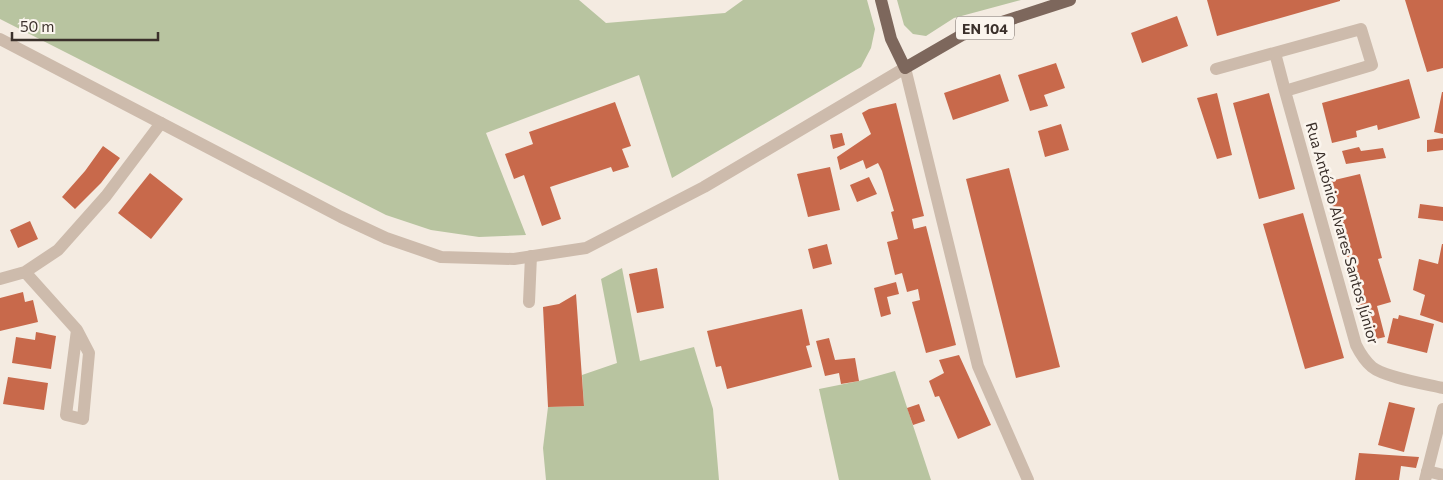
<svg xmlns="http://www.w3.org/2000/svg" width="1443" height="480" viewBox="0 0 1443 480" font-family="Commissioner,sans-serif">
<rect width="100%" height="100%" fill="#f4ebe1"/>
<path fill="#b8c4a0" d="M0,0H579L606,23L725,13L743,0H867L875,29L871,48L861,67L672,178L639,75L486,133L526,235L479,237L431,230L386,215L0,19Z
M897,0H1021L954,18L926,36L913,34L904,25Z
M622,268L640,361L694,347L713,409L719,480H546L543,448L548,407L584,406L582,375L617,363L601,279Z
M895,371L931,480H839L819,389L859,381Z"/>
<path fill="#c8694b" d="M1207,0H1340V1L1217,36Z
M1405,0H1443V68L1427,72Z
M1177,16L1188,46L1142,63L1131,33Z
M1056,63L1065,88L1044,95L1048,106L1030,111L1018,75Z
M1000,74L1009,101L953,120L944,93Z
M1409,79L1420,118L1378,130L1377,125L1356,131L1357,137L1332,143L1322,103Z
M1442,92H1443V134L1434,132Z
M1217,93L1232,155L1217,159L1197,98Z
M1269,93L1295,189L1259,199L1233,103Z
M615,102L631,146L622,149L629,167L613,172L611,167L550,187L561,219L542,226L524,175L514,179L505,154L533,144L529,132Z
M896,103L924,216L912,219L914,229L926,226L956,345L926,353L912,302L920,300L918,289L907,292L902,273L895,275L887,242L898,239L891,212L894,211L882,171L878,163L866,169L863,160L840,170L837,157L871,134L862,113L869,109Z
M1061,124L1069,150L1045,157L1038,131Z
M842,133L845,145L833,149L830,135Z
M1443,138V150L1427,152V140Z
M103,146L120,158L101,183L75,209L62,197L85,171Z
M1359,147L1361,151L1383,148L1386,158L1346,164L1342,151Z
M830,167L840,210L808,217L797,174Z
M1009,168L1060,367L1016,378L966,179Z
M150,173L183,199L151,239L118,213Z
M1360,174L1382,258L1378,259L1391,302L1377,306L1385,337L1372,340L1364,309L1359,310L1326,182Z
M869,177L877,194L857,202L850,185Z
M1420,204L1443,207V221L1418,218Z
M1303,213L1344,358L1305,369L1263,224Z
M30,221L38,239L18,248L10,230Z
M827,244L832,264L813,269L808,249Z
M1442,244H1443V323L1420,315L1425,295L1413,290L1419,259L1438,264Z
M657,268L664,308L637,313L629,274Z
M896,282L899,294L887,297L891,314L881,317L874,288Z
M23,292L25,302L33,300L38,322L0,331V298Z
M576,294L584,406L548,407L543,307L559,304Z
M802,309L810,345L806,346L812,367L727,389L721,366L716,367L707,331Z
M1399,315L1434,324L1427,353L1387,343L1393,318L1398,319Z
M36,332L56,336L51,369L12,363L16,337L35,340Z
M829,338L835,360L855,358L859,381L841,384L839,373L825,376L816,341Z
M959,355L991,425L958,439L939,396L935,397L929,381L944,373L939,360Z
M8,377L48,383L44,410L3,404Z
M1389,402L1415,408L1404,452L1378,445Z
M919,404L925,421L913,425L907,408Z
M1359,453L1419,457L1416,468L1401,466L1399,480H1355Z"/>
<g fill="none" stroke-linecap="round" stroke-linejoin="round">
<path stroke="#cdbbac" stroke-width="12" d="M1275,53L1285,91
M905,68L978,366L1028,480
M1216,69L1361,29L1372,65L1285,91L1356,345C1360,353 1365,361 1372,367C1384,377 1426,384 1443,388
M25,272L77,330L66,415L83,419L89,353L77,330
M0,279L25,272L58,250L106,196L161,123
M529,302L531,256
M1427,471L1443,475
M1425,480L1443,409"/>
<path stroke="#cdbbac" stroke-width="12" d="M0,39L341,217L386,238L441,257L514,259L586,248L704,187L905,68"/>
<path stroke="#7d675c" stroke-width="12" d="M881,0L891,39L905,68L962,35L1070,0"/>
</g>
<g text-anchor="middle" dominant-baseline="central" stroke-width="5" stroke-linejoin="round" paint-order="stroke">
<rect fill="#fbf5ee" stroke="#756b66" stroke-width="1" x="956" y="16.5" width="58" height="23" rx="4"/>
<g font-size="14" font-weight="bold" fill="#3b302b">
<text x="985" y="28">EN 104</text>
</g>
<g font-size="15" fill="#3b302b" stroke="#fbf5ee">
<text transform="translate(1343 233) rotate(74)">Rua António Alvares Santos Júnior</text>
</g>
</g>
<path d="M12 32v8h146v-8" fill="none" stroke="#3b302b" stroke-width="2.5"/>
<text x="20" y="32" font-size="15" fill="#3b302b" stroke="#fbf5ee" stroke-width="4" paint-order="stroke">50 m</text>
</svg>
